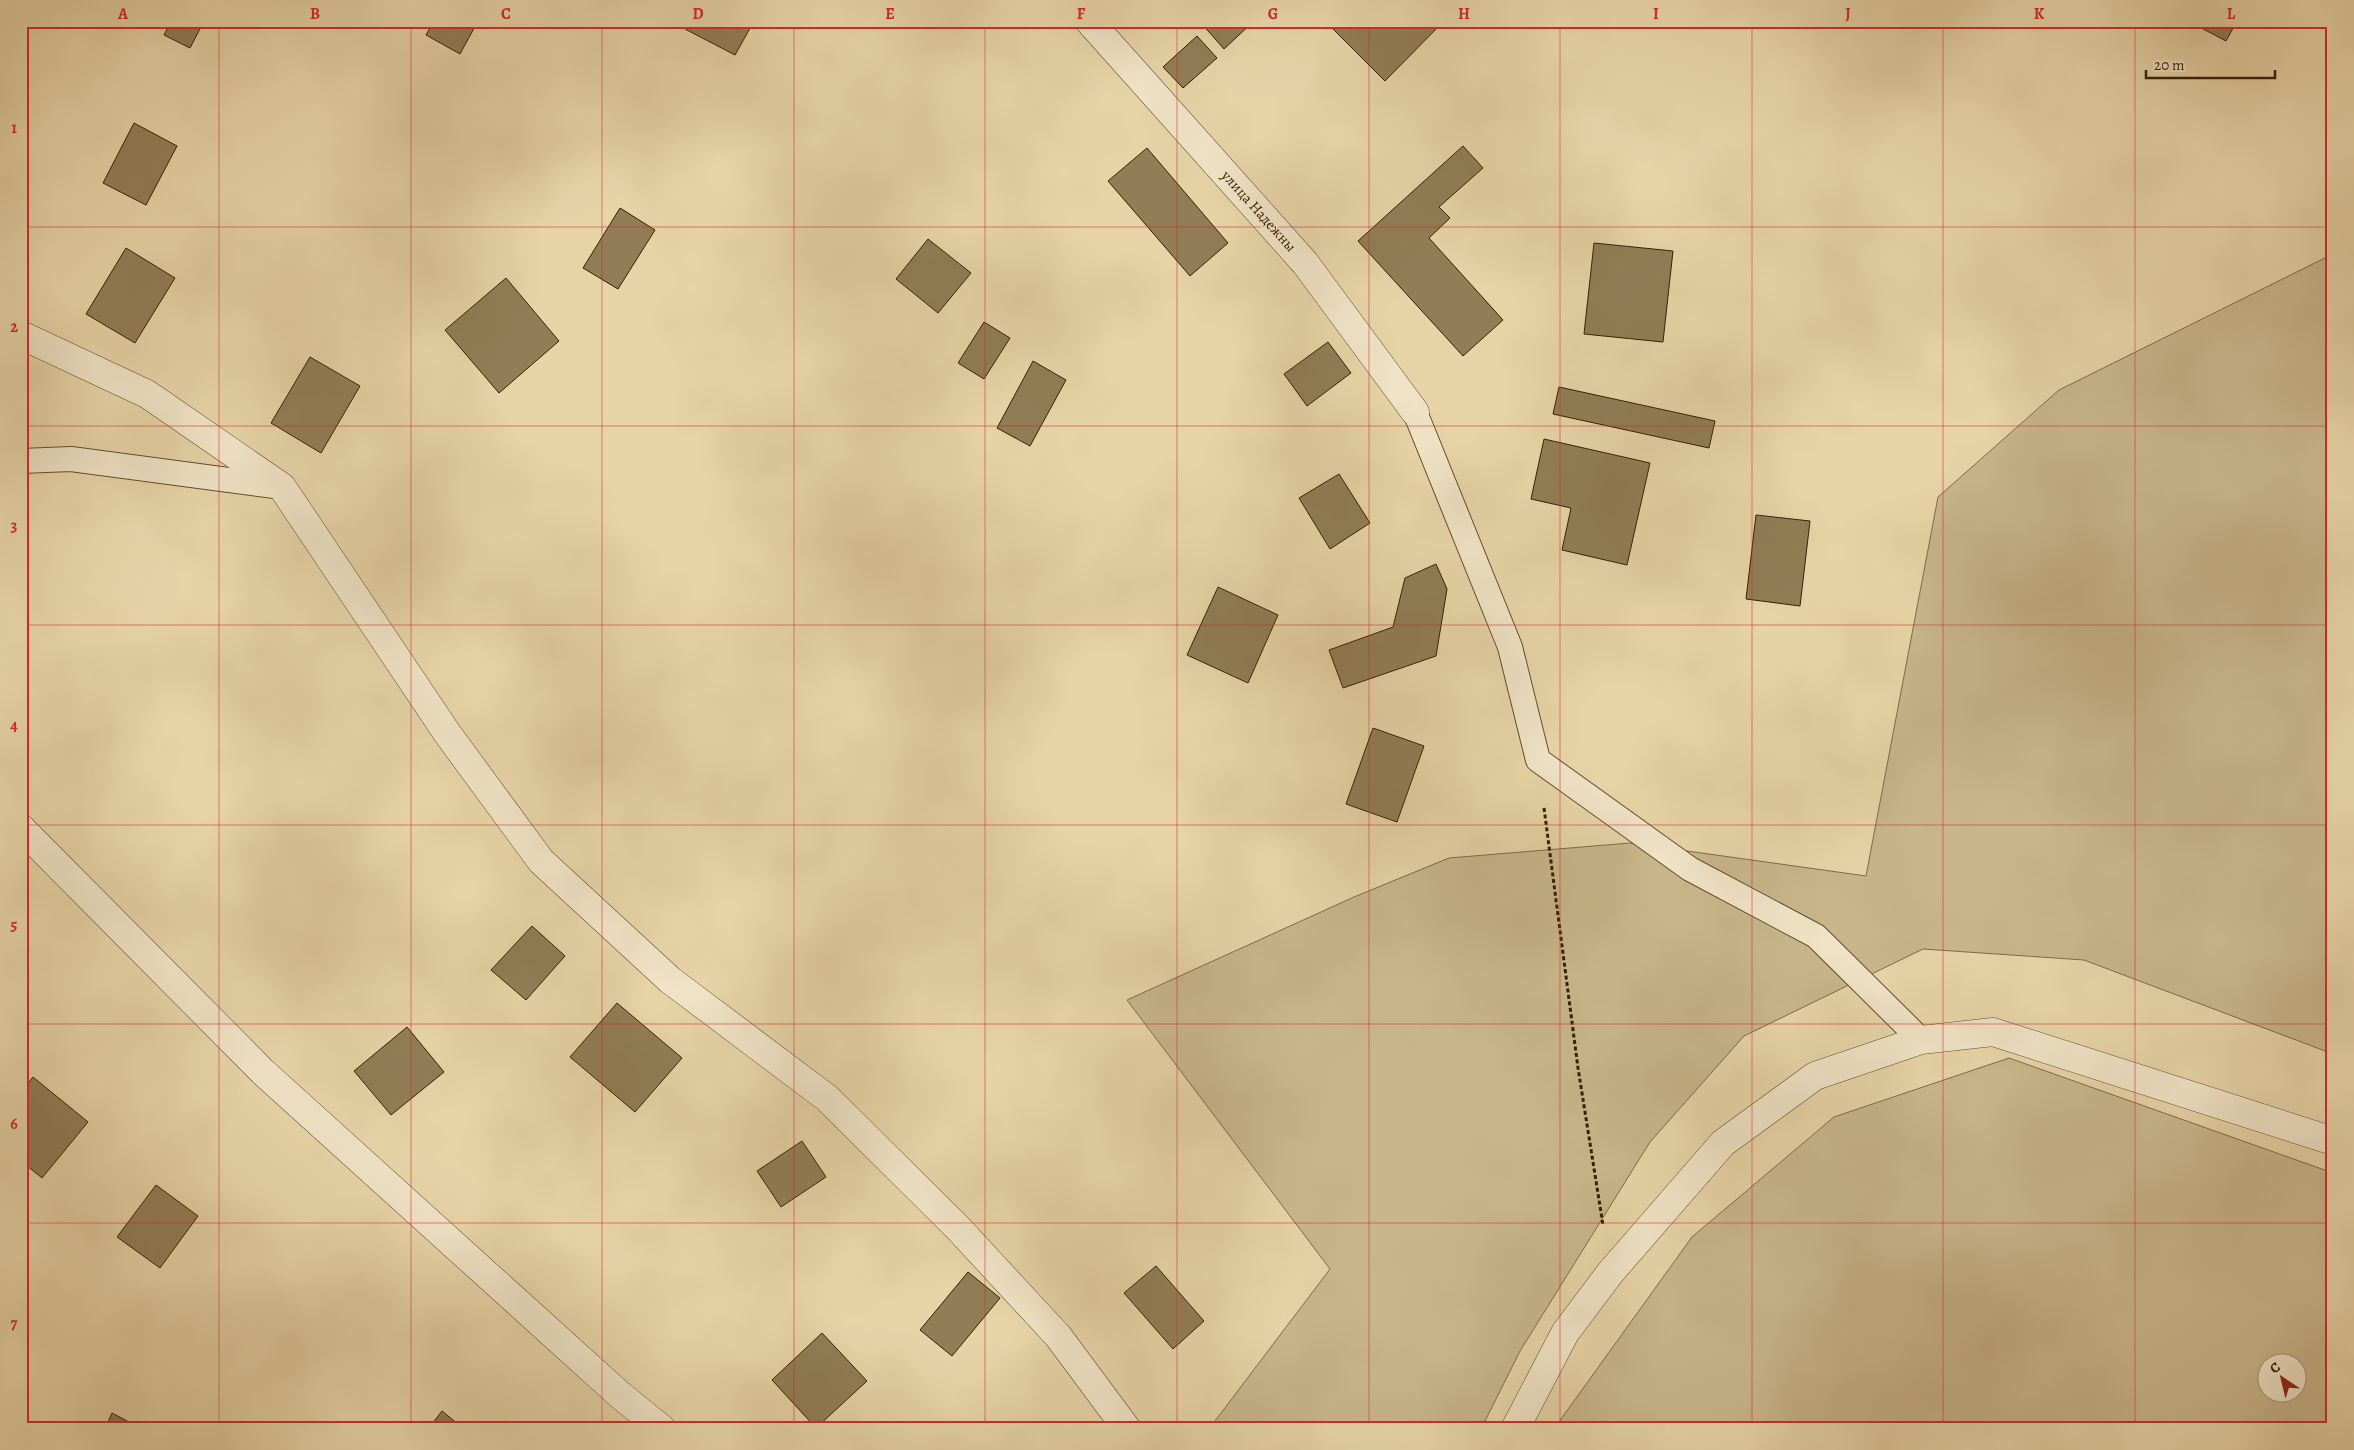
<svg xmlns="http://www.w3.org/2000/svg" width="2354" height="1450" viewBox="0 0 2354 1450" font-family="Alegreya,serif">
<rect width="100%" height="100%" fill="#e6d3a6"/>
<filter id="stains"><feTurbulence type="fractalNoise" baseFrequency=".004" numOctaves="4"/><feColorMatrix values="0 0 0 0 .2 0 0 0 0 .09 0 0 0 0 .02 0 0 0 .5 -.17"/></filter>
<radialGradient id="worn" r=".72"><stop offset=".6" stop-color="#630" stop-opacity="0"/><stop offset="1" stop-color="#630" stop-opacity=".3"/></radialGradient>
<path fill="#c8b58a" stroke="#7e6a45" fill-rule="evenodd" d="M2333,254V1054L2084,960L1923,949L1744,1036L1650,1142L1520,1351L1481,1429H1209L1330,1269L1127,1000L1354,897L1449,858L1630,843L1866,876L1938,497L2059,390Z
M2009,1058L2333,1173V1429H1556L1561,1419L1692,1237L1834,1117ZM2266,1362H2296V1392H2266Z"/>
<path fill="#917d56" stroke="#352000" d="M171,21H204L190,48L164,35Z
M434,21H478L460,54L426,35Z
M689,21H754L735,55L685,29Z
M1169,21H1180L1174,27Z
M1203,21H1254L1224,49L1201,23Z
M1325,21H1436L1440,25L1385,81Z
M2188,21H2237L2226,41Z
M1197,36L1217,58L1183,88L1163,67Z
M134,123L177,146L146,205L103,183Z
M1463,146L1483,168L1439,207L1450,218L1429,238L1503,320L1463,356L1358,241Z
M1147,148L1228,243L1190,276L1108,181Z
M620,208L655,230L618,289L583,268Z
M928,239L971,273L938,313L896,279Z
M1594,243L1673,251L1663,342L1584,334Z
M126,248L175,278L135,343L86,314Z
M506,278L559,341L499,393L445,330Z
M984,322L1010,338L984,379L958,363Z
M1328,342L1351,373L1307,406L1284,374Z
M310,357L360,386L321,453L271,423Z
M1033,361L1066,380L1030,446L997,428Z
M1559,387L1715,421L1709,448L1553,414Z
M1544,439L1650,463L1627,565L1562,550L1571,508L1531,499Z
M1339,474L1370,523L1330,549L1299,498Z
M1756,515L1810,521L1800,606L1746,599Z
M1436,564L1447,589L1436,656L1343,688L1329,650L1393,627L1405,578Z
M1218,587L1278,615L1248,683L1187,655Z
M1373,728L1424,746L1397,822L1346,804Z
M532,926L565,956L526,1000L491,970Z
M617,1003L682,1058L635,1112L570,1057Z
M407,1027L444,1072L391,1115L354,1071Z
M33,1077L88,1122L42,1178L21,1161V1139L26,1133L21,1129V1092Z
M802,1141L826,1177L781,1207L757,1171Z
M156,1185L198,1216L160,1268L117,1237Z
M1156,1266L1204,1321L1173,1349L1124,1293Z
M968,1272L1000,1298L952,1356L920,1330Z
M822,1333L867,1381L816,1428L772,1380Z
M442,1411L464,1429H428Z
M112,1413L142,1429H105Z"/>
<g fill="none" stroke-linecap="round" stroke-linejoin="round">
<g stroke="#614d2a" stroke-width="26">
<path id="service" d="M1415,412L1510,647L1538,760L1690,869L1816,936L1921,1040
M21,461L71,459L282,487"/>
</g>
<g stroke="#614d2a" stroke-width="29">
<path id="minor" d="M1089,21L1305,263L1415,412
M21,335L147,394L282,487L447,733L541,861L670,980L827,1098L958,1228L1058,1336L1127,1429
M21,828L263,1072L620,1395L662,1429
M1515,1429L1565,1333L1610,1273L1723,1143L1815,1076L1921,1040L1993,1032L2333,1141"/>
</g>
<path stroke="#352000" stroke-width="3" stroke-dasharray="4 2.5" stroke-linecap="butt" d="M1544,808L1578,1068L1603,1225"/>
<use href="#service" stroke="#efe2c5" stroke-width="24"/>
<use href="#minor" stroke="#efe2c5" stroke-width="28"/>
</g>
<path fill="none" stroke="#d62828" stroke-width="1" stroke-opacity="0.55" d="M219,21V1429M411,21V1429M602,21V1429M794,21V1429M985,21V1429M1177,21V1429M1369,21V1429M1560,21V1429M1752,21V1429M1943,21V1429M2135,21V1429M21,227H2333M21,426H2333M21,625H2333M21,825H2333M21,1024H2333M21,1223H2333"/>
<g text-anchor="middle" dominant-baseline="central" stroke-width="4" stroke-linejoin="round" paint-order="stroke">
<g font-size="15" fill="#352000" stroke="#efe2c5">
<text transform="translate(1259 211) rotate(48)">улица Надежны</text>
</g>
</g>
<rect width="2354" height="1450" fill="none" stroke="#e6d3a6" stroke-width="55"/>
<g transform="translate(2282 1378) rotate(325)"><circle r="24" fill="#efe2c5" stroke="#a59476"/>
<path d="M0-4L9 19L0 12L-9 19Z" fill="#8f2418"/>
<text y="-8" font-size="14" font-weight="bold" text-anchor="middle" fill="#352000">С</text>
</g>
<path d="M2146 70v8h129v-8" fill="none" stroke="#352000" stroke-width="2.5"/>
<text x="2154" y="70" font-size="15" fill="#352000" stroke="#efe2c5" stroke-width="4" paint-order="stroke">20 m</text>
<rect x="28" y="28" width="2298" height="1394" fill="none" stroke="#d62828" stroke-width="2"/>
<g font-size="16" text-anchor="middle" font-weight="bold" fill="#d62828">
<text x="123" y="19">A</text>
<text x="315" y="19">B</text>
<text x="506" y="19">C</text>
<text x="698" y="19">D</text>
<text x="890" y="19">E</text>
<text x="1081" y="19">F</text>
<text x="1273" y="19">G</text>
<text x="1464" y="19">H</text>
<text x="1656" y="19">I</text>
<text x="1848" y="19">J</text>
<text x="2039" y="19">K</text>
<text x="2231" y="19">L</text>
<text x="14" y="133">1</text>
<text x="14" y="332">2</text>
<text x="14" y="531">3</text>
<text x="14" y="731">4</text>
<text x="14" y="930">5</text>
<text x="14" y="1129">6</text>
<text x="14" y="1329">7</text>
</g>
<rect width="100%" height="100%" filter="url(#stains)"/>
<rect width="100%" height="100%" fill="url(#worn)"/>
</svg>
